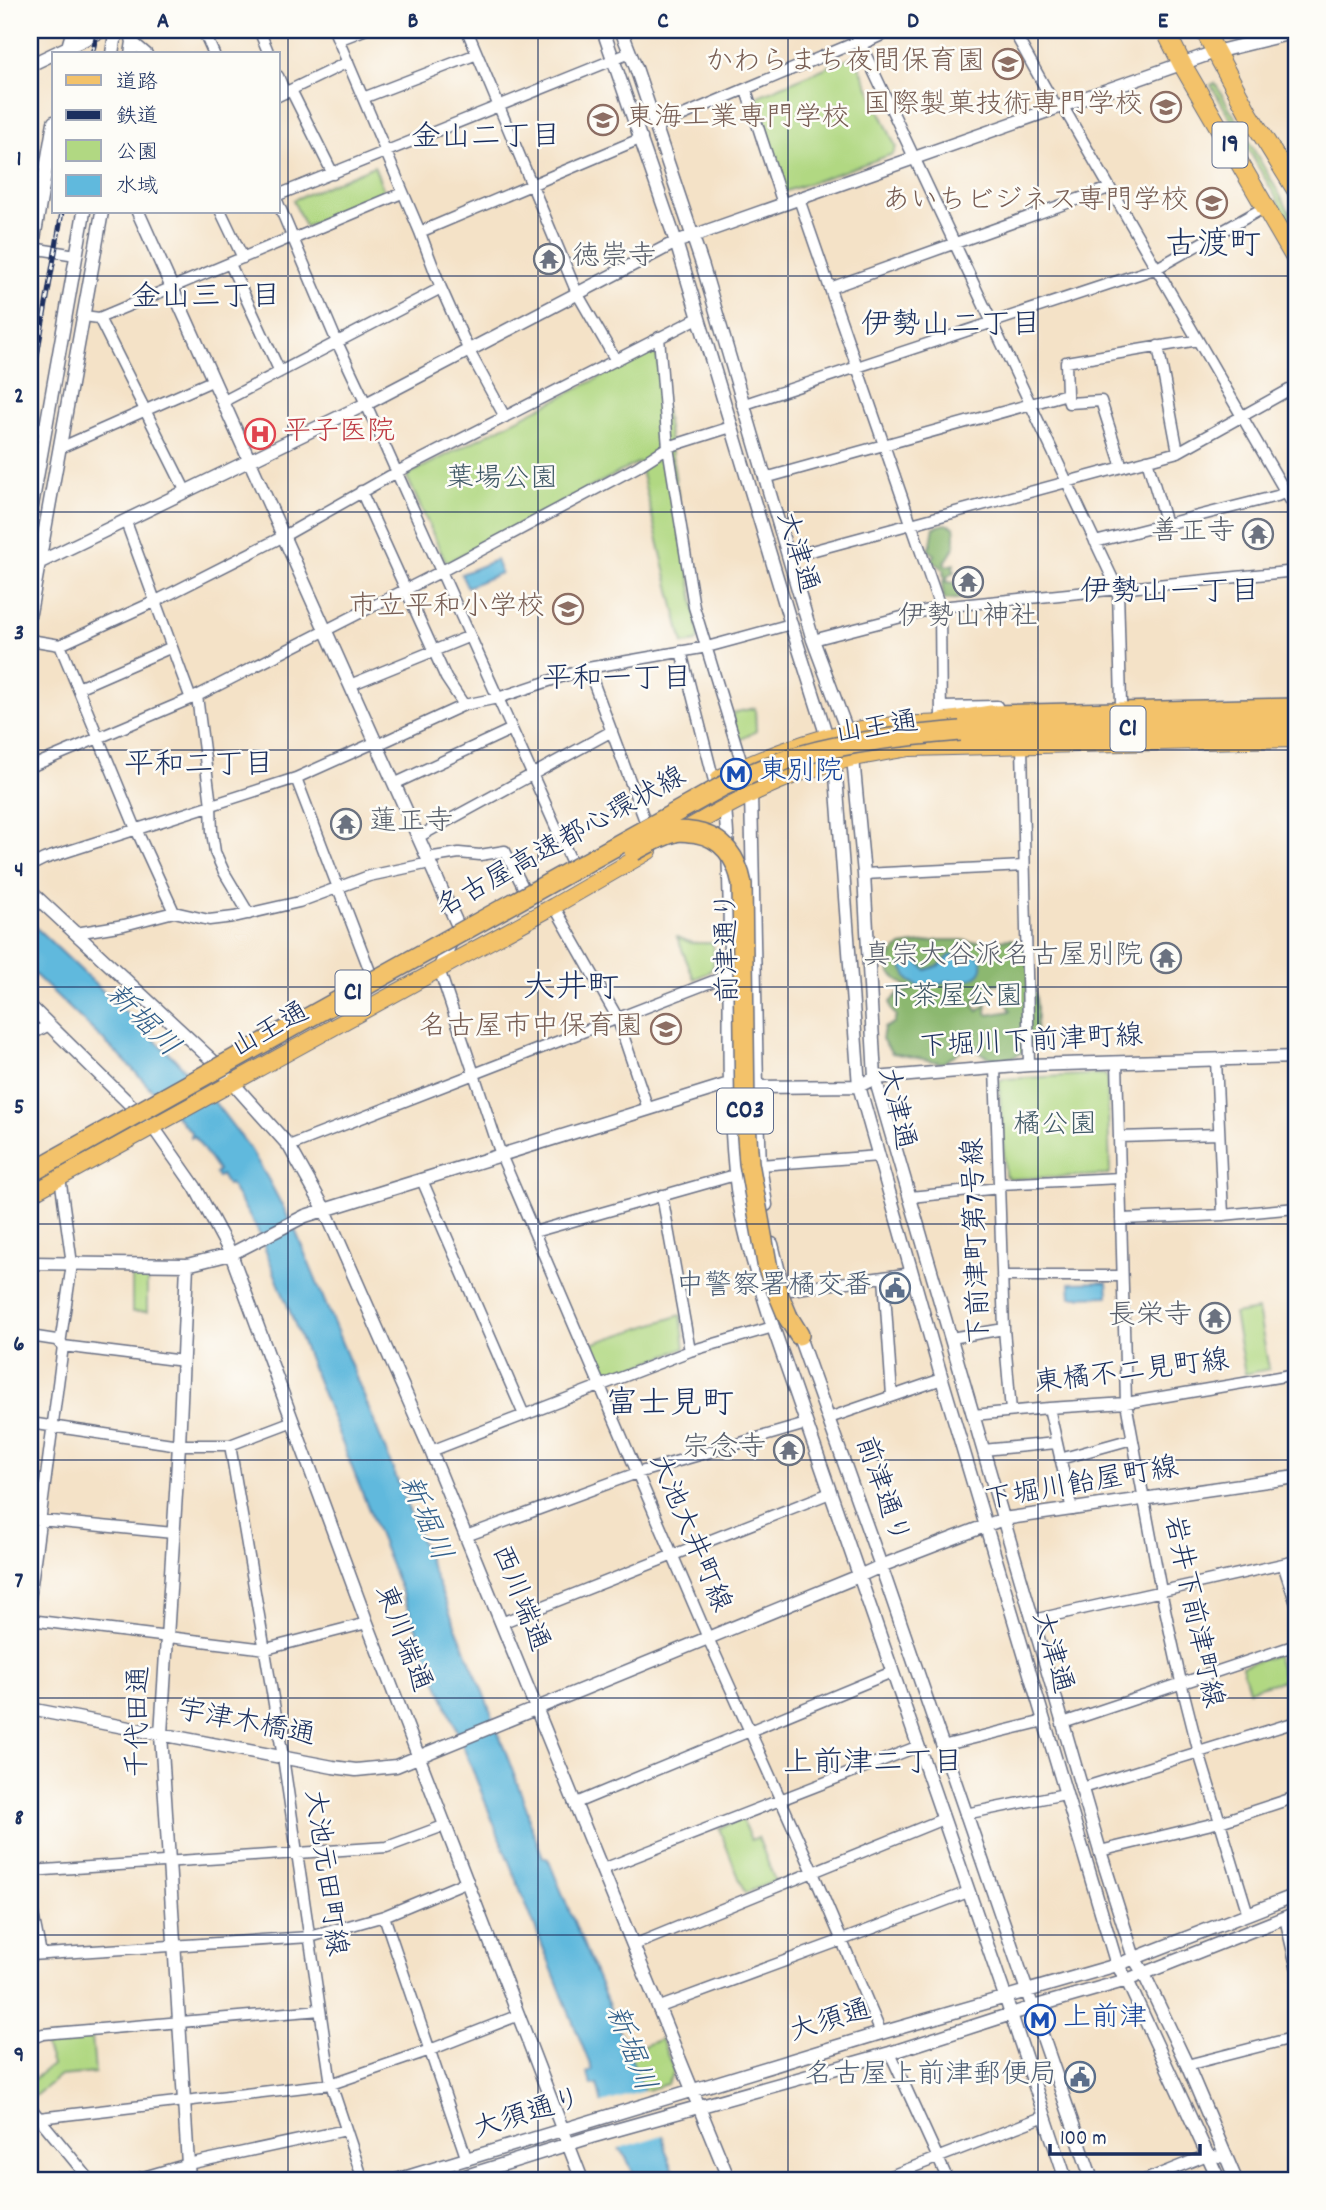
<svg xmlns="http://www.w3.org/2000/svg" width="1326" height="2210" viewBox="0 0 1326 2210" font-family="Dekko,'Klee One',sans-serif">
<rect width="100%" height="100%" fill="#fdfcf7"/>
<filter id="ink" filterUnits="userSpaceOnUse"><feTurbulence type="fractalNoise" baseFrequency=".0143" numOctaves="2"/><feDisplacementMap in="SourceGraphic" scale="14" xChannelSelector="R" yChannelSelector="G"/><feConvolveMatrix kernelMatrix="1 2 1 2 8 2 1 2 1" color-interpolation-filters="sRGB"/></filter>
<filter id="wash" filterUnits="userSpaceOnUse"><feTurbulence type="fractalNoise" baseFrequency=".00686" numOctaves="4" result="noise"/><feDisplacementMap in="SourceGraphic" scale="28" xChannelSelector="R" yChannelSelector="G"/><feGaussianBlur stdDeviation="1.57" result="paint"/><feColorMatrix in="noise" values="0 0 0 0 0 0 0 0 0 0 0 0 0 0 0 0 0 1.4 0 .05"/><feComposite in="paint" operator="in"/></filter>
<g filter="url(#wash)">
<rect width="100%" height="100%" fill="#f4e2c7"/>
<path fill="#b1d882" stroke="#668470" stroke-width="2" d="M851,57L856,59L896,147L893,154L784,192L755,100L758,96Z
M1215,83L1296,223V232L1211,85Z
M374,166L385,193L305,227L293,200Z
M650,352L657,355L699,637L696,642L683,644L639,462L448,562L445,561L407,477L409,474Z
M755,708L756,731L738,741L732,713Z
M677,937L692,943H713C714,968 719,969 694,979Z
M1104,1074L1107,1078L1110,1172L1107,1175L1009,1179L1005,1175L999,1081L1003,1079Z
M132,1272H147V1312H132Z
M1258,1310L1269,1369L1245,1374L1234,1314Z
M681,1315L685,1348L608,1377L605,1375L591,1344Z
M1276,1655L1284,1680L1249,1690L1242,1666Z
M742,1819L751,1840L758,1837L775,1881L745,1893L719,1828Z
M92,2036L95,2073L60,2076L32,2098L30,2095V2082L52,2065L43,2039Z
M661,2039L674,2071L667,2084L644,2091L628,2052Z"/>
<path fill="#8cb870" stroke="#547467" stroke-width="2" fill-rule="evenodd" d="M946,524L954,527C957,543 954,551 944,563L946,566L954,564L953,569L955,571L948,576L946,582L956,583L967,598L946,600L944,599L942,586L945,577L943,574L944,571L940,566L931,561L934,555L928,549L931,544L934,527Z
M1011,939L1025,946C1029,966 1036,988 1037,1009C1037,1020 1035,1026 1037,1038C1027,1051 1010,1063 992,1058C983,1055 975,1049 966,1047L943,1063L892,1053L882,1039L884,1028L894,1023L896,1015L891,1010L890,1002L898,994L911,990L890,973L889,965L892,954L901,946L941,940H962L971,942ZM994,984H1004L1007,1003L1011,1011L989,1015L986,1012L987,1004L978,1011L974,1006L975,999Z"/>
<path fill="#60b9dd" stroke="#3e749e" stroke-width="2" d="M496,560L501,573L467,587L461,574Z
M30,922L175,1059L215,1103L249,1147L268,1179L296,1232L372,1416L438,1584L485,1697L528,1812L529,1821L543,1857L548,1859L663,2136L665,2150L678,2180H636L627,2159L620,2150L602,2104L597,2084L592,2085L587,2073L592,2070L257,1229L230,1184L227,1185L221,1175L218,1177L215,1174L218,1171L194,1136L191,1138V1132L125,1061L30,970Z
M972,951C984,958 987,970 973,978C966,982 958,980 950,981C946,981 943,984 940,984C936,985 932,983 928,983L920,987L909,980L901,965L908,958H912L926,970L940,965L950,956Z
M1107,1282L1108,1296L1071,1297L1070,1283Z"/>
<path fill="#f4e2c7" d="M647,2090L666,2134L616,2149L599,2104Z"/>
</g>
<g filter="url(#ink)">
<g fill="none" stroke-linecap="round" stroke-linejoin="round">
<g stroke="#676e83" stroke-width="13">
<path id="minor" d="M203,30L214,54
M259,30L269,54
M334,30L420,232L441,288L469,351L505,417
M467,30L577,293L615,359
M854,30L1118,590L1121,703
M1013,30L1056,107
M338,40L364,30
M133,42L147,54
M860,45L893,30
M278,76L285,93
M291,90L333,174
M746,90L783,204
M278,96L348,62
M363,98L477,54
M1062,105L1296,510
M655,127L859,41
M278,195L630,53
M799,199L940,607L941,723
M278,203L337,342L366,404L572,863
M221,212L243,258
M420,232L642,138
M293,239L402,193
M32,248L76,255
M230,264L280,372
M830,288L1109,188
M84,316L99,318L292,237
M99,318L186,492
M659,337L668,447L694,607L743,767
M1158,346L1178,452
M1067,394L1069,403L1101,401L1122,467
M224,401L441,288
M742,405L1157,268L1265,207
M30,427L46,429
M60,448L214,380
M1147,460L1166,524
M765,478L1067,394L1066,362L1198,340
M361,491L446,678L464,705
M126,522L191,699
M1095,542L1277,496L1286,492
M789,557L1178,452L1296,386
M30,640L60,645L156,601L284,536L397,472L698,318
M813,640L940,607L1296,571
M60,645L136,829L174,912
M681,651L714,781
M588,668L645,821
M350,685L470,636
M78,688L172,647
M197,696L211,805L212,832L215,852L224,872L249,914
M941,707L997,706
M377,745L464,705L498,698L588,668L707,647L791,624
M1022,745L1029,1065
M30,767L197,696L442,571L637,467L668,447L731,427
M296,778L371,974
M394,784L512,729
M418,837L612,731
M427,858L459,853L480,855L505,851L524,889
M30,866L44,859L296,778L376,742
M864,874L1024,866
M554,906L617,1017L648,1109
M76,933L124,925L174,912L209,920L234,917L299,902L369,876L430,863
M439,969L501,1155L708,1638L809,1863L881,2033
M30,1035L49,1025
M1216,1060L1223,1215
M1117,1062L1126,1403L1161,1591L1181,1682L1199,1753L1248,1914
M995,1068L1004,1329L1011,1411
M1119,1137L1219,1134
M289,1146L729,975
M760,1165L879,1156
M60,1177L72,1264L60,1344
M422,1180L524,1415
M1000,1184L1120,1178
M662,1195L690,1351
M910,1197L1000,1188
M1121,1219L1223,1215L1296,1208
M534,1232L735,1175
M1002,1276H1122
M884,1277L892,1396
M783,1291L912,1273
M30,1336L56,1340L63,1346L183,1361
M951,1338L1004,1329
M1049,1408L1072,1510
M973,1415L1049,1408L1126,1403L1296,1374
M829,1418L942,1379
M30,1423L179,1445H230L293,1421
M230,1445L283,1757L331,2084L363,2180
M983,1450L1056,1443
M431,1451L690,1351L773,1327
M1060,1459L1132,1439
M30,1519L173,1533
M466,1536L637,1473L806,1424
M1283,1564L1296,1604
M30,1599L63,1346
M30,1620L266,1649L367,1623
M1033,1620L1296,1561
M501,1623L830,1493
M1063,1723L1296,1645
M942,1746L1044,1721
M1082,1788L1296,1722
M576,1803L892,1672
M965,1814L1065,1794
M1100,1851L1220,1822L1296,1797
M603,1869L919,1746
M30,1871L387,1847L446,1825
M30,1899L41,1954
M384,1916L467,2160
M1285,1918L1296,1966
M634,1945L943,1819
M30,1955L310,1937L384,1916L468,1881
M660,2007L842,1940L968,1892
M30,2039L43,2034L320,2010
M890,2053L948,2180
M1187,2065L1296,2037
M30,2107L90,2180
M30,2123L39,2118L331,2084L430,2050L519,2015
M133,2180L188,2164L346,2130
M880,2180L1045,2116
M1145,2180L1207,2155L1226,2158"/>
</g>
<g stroke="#676e83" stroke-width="15">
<path id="tertiary" d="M130,30L133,42L131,54
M603,30L676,242L791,624L835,762L859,1086L942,1379L1117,1965L1127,1980L1219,2180
M621,30L636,68L703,267L813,640L847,731L853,758L864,874L875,1078L1100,1851L1134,1958L1144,1974L1187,2065L1236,2180
M67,50L73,30
M112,54L114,40L121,30
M30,65L104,30
M138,212L458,926L439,969
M30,262L54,122
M30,517L84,212
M30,567L366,404L676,242L1215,52L1296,32
M30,613L102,212
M751,793L757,1087L760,1165L766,1205
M725,807C736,928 723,1051 735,1172C740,1225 757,1276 773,1327L1005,1996L1066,2180
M30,891L214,1062L289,1146L325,1210L431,1451L729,2180
M30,1006L153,1127L195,1187L231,1254L367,1623L582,2180
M772,1244L782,1284
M30,1263L187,1265L231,1254L305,1216L729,1084L757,1087L859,1086L875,1078L1029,1065L1296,1057
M187,1265L179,1445L161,1734L189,2180
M797,1331L881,1566L1092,2180
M30,1709L333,1767L356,1770L396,1766L859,1576L881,1566L1003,1519L1296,1477
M397,2180L881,2033L1117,1965L1296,1895
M453,2180L591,2137L890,2053L1033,2007L1127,1980L1296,1913"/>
</g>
<g stroke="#676e83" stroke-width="18">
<path id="primary" d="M719,778C759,759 802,742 846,732C881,724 918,724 954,723
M680,833C717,811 753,791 792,776C830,761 869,755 909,748L1296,739
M30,1194L554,906L649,851"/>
</g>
<g stroke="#676e83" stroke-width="20">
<path id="trunk" d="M1165,30L1182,64L1296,260
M1204,30L1249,114L1296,190"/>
</g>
<g stroke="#676e83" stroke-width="22">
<path id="motorway" d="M941,723L991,715L1296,708
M960,731L1231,727L1296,723
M788,1317L799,1335"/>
</g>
<use href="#minor" stroke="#fff" stroke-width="10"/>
<use href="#tertiary" stroke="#fff" stroke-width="12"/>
<use href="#primary" stroke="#f3c26a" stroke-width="16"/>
<use href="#trunk" stroke="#f3c26a" stroke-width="18"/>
<use href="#motorway" stroke="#f3c26a" stroke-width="19"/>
<g stroke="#1b2f5e" stroke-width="5">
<path id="rail" d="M92,54L98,30
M30,396L62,212"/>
</g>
<use href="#rail" stroke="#fdfcf7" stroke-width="2.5" stroke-dasharray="8" stroke-linecap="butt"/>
<g stroke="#676e83" stroke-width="22" stroke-linecap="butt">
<path id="motorway-bridge" d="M634,851C647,844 660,836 675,832C681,830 690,832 697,833C724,838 737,859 742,884L745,1111L749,1163L768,1269L788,1317
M30,1173L723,786C748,775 773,763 799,756C852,741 905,736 960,731"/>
</g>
<use href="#motorway-bridge" stroke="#f3c26a" stroke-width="19"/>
</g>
</g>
<path fill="none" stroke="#1b2f5e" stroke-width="2" stroke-opacity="0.55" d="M288,30V2180M538,30V2180M788,30V2180M1038,30V2180M30,276H1296M30,512H1296M30,750H1296M30,987H1296M30,1224H1296M30,1460H1296M30,1698H1296M30,1935H1296"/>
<defs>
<g id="school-ring" transform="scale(1.575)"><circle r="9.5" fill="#fdfcf7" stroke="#8d6e63" stroke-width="1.5"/><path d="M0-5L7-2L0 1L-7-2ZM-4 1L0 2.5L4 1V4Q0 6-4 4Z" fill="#8d6e63"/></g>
<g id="university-ring" transform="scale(1.575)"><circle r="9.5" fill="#fdfcf7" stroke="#8d6e63" stroke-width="1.5"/><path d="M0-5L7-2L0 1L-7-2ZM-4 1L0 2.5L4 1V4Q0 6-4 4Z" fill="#8d6e63"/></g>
<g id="temple-ring" transform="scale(1.575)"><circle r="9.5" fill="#fdfcf7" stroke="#6b7280" stroke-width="1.5"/><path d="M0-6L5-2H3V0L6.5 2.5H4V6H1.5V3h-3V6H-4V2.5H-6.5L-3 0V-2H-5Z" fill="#6b7280"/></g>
<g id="hospital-ring" transform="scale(1.575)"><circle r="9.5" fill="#fdfcf7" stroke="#e0444e" stroke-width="1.5"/><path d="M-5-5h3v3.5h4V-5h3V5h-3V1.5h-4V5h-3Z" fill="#e0444e"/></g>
<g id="metro-ring" transform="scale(1.575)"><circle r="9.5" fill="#fdfcf7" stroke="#1a4fb4" stroke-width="1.5"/><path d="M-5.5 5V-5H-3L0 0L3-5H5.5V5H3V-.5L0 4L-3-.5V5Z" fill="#1a4fb4"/></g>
<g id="civic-ring" transform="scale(1.575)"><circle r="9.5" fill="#fdfcf7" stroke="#5c6f8a" stroke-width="1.5"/><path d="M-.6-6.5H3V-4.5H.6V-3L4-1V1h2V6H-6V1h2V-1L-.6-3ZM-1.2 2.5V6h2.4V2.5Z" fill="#5c6f8a"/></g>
</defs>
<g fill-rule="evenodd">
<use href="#school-ring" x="1008" y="64"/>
<use href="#university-ring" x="1166" y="107"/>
<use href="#university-ring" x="603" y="120"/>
<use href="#university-ring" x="1212" y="203"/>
<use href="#temple-ring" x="549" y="259"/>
<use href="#hospital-ring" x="260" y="434"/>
<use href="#temple-ring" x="1258" y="534"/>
<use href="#temple-ring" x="968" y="582"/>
<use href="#school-ring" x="568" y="609"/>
<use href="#metro-ring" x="736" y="774"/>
<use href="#temple-ring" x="346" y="824"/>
<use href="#temple-ring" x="1166" y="958"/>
<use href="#school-ring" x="666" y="1029"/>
<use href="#civic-ring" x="895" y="1288"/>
<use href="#temple-ring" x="1215" y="1318"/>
<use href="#temple-ring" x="789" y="1450"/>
<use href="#metro-ring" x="1040" y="2020"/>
<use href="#civic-ring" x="1080" y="2077"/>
</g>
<g text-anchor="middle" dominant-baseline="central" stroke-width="5" stroke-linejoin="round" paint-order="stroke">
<g fill="#fdfcf7" stroke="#5f6c8c" stroke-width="2">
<rect x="1212.5" y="122.5" width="35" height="45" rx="5"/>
<rect x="1110.5" y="706.5" width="35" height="45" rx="5"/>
<rect x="335.5" y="970.5" width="35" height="45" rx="5"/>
<rect x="717" y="1088.5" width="56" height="45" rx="5"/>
</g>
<g font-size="26" font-weight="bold" fill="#1b2f5e">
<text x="1230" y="145">19</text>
<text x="1128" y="729">C1</text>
<text x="353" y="993">C1</text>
<text x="745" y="1111">C03</text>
</g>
<g font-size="28" fill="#785e54" stroke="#fdfcf7" text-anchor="end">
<text x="985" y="64">かわらまち夜間保育園</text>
<text x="1143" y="107">国際製菓技術専門学校</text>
<text x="626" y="120" text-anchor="start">東海工業専門学校</text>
<text x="1189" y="203">あいちビジネス専門学校</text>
<text x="545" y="609">市立平和小学校</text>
<text x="643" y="1029">名古屋市中保育園</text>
</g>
<g font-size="28" fill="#5b616d" stroke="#fdfcf7" text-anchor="end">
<text x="572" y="259" text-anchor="start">徳崇寺</text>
<text x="1235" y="534">善正寺</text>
<text x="968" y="619" text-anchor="middle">伊勢山神社</text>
<text x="369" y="824" text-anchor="start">蓮正寺</text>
<text x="1143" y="958">真宗大谷派名古屋別院</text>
<text x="1192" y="1318">長栄寺</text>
<text x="766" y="1450">宗念寺</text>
</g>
<g font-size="28" fill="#be3a42" stroke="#fdfcf7" text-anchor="start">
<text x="283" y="434">平子医院</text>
</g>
<g font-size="28" fill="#405967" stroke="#fdfcf7">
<text x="502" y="481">葉場公園</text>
<text x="953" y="999">下茶屋公園</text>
<text x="1055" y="1127">橘公園</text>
</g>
<g font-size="28" fill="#1b2f5e" stroke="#fdfcf7">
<text transform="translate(795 553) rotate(73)">大津通</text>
<text transform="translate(877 730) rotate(-9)">山王通</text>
<text transform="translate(562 844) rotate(-29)">名古屋高速都心環状線</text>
<text transform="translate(730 947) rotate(-91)">前津通り</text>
<text transform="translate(271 1032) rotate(-29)">山王通</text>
<text transform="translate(1031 1044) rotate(-3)">下堀川下前津町線</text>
<text transform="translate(894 1109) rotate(77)">大津通</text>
<text transform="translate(979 1241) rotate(-92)">下前津町第7号線</text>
<text transform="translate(1132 1374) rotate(-7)">東橘不二見町線</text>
<text transform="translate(1082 1486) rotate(-10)">下堀川飴屋町線</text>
<text transform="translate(880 1491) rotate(71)">前津通り</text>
<text transform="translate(688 1534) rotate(67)">大池大井町線</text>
<text transform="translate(518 1599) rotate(68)">西川端通</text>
<text transform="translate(1191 1612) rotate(78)">岩井下前津町線</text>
<text transform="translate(401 1639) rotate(69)">東川端通</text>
<text transform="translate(1050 1653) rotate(74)">大津通</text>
<text transform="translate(141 1722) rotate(-89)">千代田通</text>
<text transform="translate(246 1725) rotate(11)">宇津木橋通</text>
<text transform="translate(323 1873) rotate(82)">大池元田町線</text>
<text transform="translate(831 2023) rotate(-17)">大須通</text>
<text transform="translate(528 2116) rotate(-17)">大須通り</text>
</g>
<g font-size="28" fill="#164399" stroke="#fdfcf7" text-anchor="start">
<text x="759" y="774">東別院</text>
<text x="1063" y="2020">上前津</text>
</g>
<g font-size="28" fill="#4e5e75" stroke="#fdfcf7" text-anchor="end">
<text x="872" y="1288">中警察署橘交番</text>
<text x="1057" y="2077">名古屋上前津郵便局</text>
</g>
<g font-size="30" fill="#1b2f5e" stroke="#fdfcf7">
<text x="486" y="139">金山二丁目</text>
<text x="206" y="299">金山三丁目</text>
<text x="951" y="327">伊勢山二丁目</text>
<text x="1170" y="594">伊勢山一丁目</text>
<text x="617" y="681">平和一丁目</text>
<text x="199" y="767">平和二丁目</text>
<text x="873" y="1765">上前津二丁目</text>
</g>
<g font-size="30" font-style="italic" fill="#335f8a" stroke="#fdfcf7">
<text transform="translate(141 1022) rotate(45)">新堀川</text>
<text transform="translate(423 1519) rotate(67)">新堀川</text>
<text transform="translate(628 2049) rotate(69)">新堀川</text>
</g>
<g font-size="32" fill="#1b2f5e" stroke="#fdfcf7">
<text x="1213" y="247">古渡町</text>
<text x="571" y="990">大井町</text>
<text x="670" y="1406">富士見町</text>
</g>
</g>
<rect width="1326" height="2210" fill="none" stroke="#fdfcf7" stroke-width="77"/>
<rect x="52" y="52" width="228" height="161" fill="#fdfcf7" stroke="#a3aaba" stroke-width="2"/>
<rect x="66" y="75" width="35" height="10" fill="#f3c26a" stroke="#a3aaba" stroke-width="2"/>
<text x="116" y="88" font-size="21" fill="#1b2f5e">道路</text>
<rect x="66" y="110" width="35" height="10" fill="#1b2f5e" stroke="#a3aaba" stroke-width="2"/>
<text x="116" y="122" font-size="21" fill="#1b2f5e">鉄道</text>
<rect x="66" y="140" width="35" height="21" fill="#b1d882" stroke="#a3aaba" stroke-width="2"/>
<text x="116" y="158" font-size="21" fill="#1b2f5e">公園</text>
<rect x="66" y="175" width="35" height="21" fill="#60b9dd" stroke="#a3aaba" stroke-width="2"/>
<text x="116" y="192" font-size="21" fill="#1b2f5e">水域</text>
<path d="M1050 2144v10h150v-10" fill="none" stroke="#1b2f5e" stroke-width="3.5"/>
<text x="1060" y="2144" font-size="21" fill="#1b2f5e" stroke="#fdfcf7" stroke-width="5" paint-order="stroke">100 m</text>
<rect x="38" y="38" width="1250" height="2134" fill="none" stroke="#1b2f5e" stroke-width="2.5"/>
<g font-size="23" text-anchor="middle" font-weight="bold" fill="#1b2f5e">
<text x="163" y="27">A</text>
<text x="413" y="27">B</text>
<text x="663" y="27">C</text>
<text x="913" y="27">D</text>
<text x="1163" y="27">E</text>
<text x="19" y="165">1</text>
<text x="19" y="402">2</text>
<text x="19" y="639">3</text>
<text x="19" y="876">4</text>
<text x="19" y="1113">5</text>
<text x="19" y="1350">6</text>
<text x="19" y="1587">7</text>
<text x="19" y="1824">8</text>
<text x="19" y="2061">9</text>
</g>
</svg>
